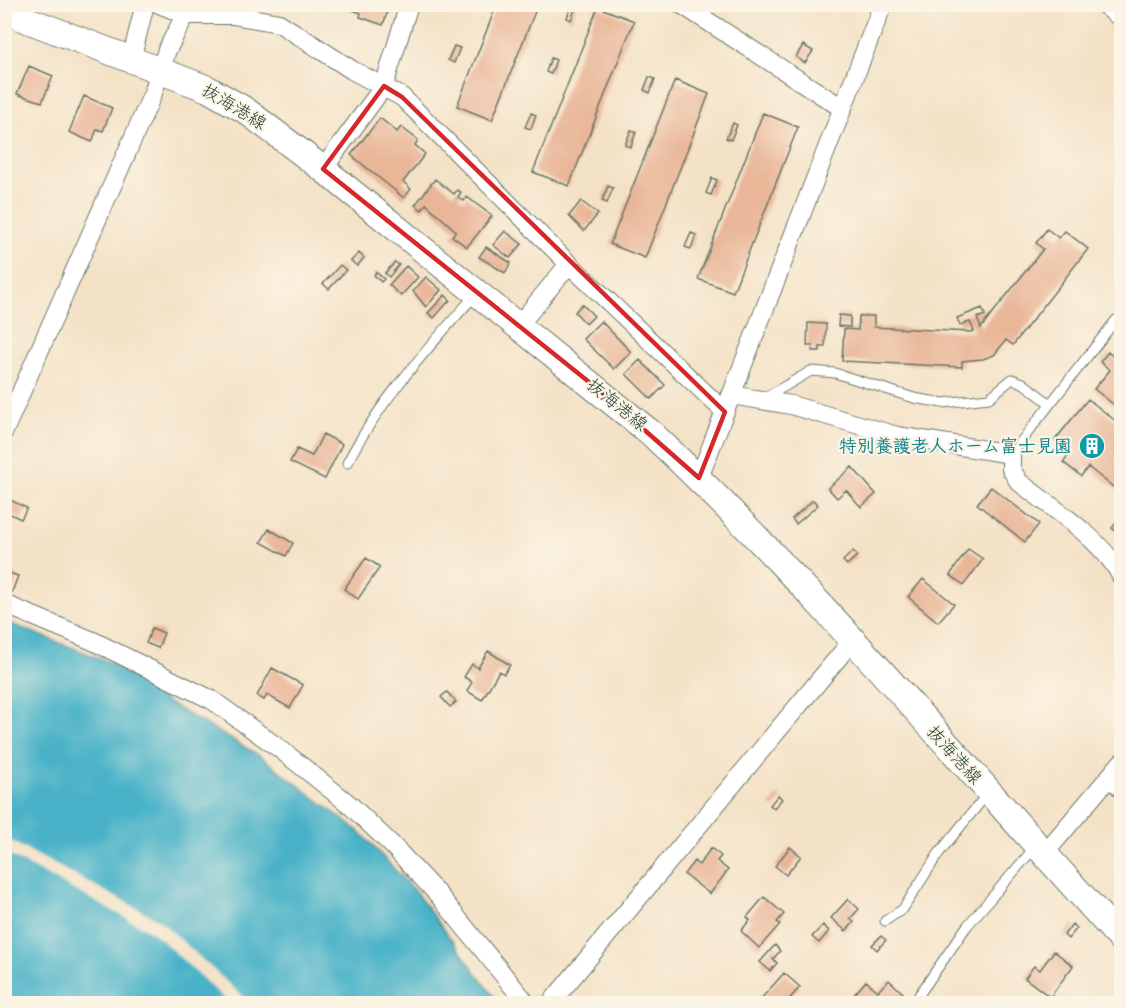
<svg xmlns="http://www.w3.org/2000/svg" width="1126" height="1008" viewBox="0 0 1126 1008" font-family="'Architects Daughter','Klee One',sans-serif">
<rect width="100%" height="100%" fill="#fcf5e5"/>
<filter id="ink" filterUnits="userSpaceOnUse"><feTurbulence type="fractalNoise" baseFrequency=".0167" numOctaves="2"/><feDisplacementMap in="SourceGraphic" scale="12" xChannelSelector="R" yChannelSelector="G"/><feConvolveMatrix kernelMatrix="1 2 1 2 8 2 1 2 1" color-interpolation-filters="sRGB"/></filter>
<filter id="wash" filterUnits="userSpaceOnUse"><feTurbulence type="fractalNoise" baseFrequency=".008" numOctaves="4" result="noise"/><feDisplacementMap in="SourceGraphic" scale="24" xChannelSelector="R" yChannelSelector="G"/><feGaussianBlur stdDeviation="1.35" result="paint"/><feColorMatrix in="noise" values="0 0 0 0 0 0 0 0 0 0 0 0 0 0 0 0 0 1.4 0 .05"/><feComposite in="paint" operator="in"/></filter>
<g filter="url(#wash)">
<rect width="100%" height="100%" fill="#f4e2c7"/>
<path fill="#49b2c8" stroke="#34787e" stroke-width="1.5" d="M4,621L155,680L158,697L260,756L362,834L417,894L499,1003H5Z"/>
<path fill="#f4e2c7" d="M5,838L159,920L250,1003H229L154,933L5,853Z"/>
<g id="blocks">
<path fill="#e9b698" d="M348,4H390L383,25L360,17L361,13L347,8Z
M497,4H538L492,120L457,106Z
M572,4H577L571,20L567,18Z
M598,7L634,21L569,186L533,172Z
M803,45L813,51L805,63L796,57Z
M454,46L460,48L454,63L448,60Z
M551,58L556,60L551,74L546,72Z
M29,66L53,76L42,102L17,94Z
M649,77L655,79L650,93L644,90Z
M675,80L709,94L645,258L610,244Z
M84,96L112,108L103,131L97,129L92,142L69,132Z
M531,113L536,115L531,129L525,127Z
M763,113L798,127L733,292L698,279Z
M380,118L397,132L401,127L418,140L415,145L425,154L403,182L411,189L404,198L351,155Z
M733,123L737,125L731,140L726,138Z
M631,130L636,132L631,147L625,145Z
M712,178L717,180L711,195L706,193Z
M435,179L454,194L457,190L461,192L458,197L464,201L467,197L492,216L467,247L452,236L456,231L426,204L422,210L415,205Z
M608,186L613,188L607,203L602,201Z
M581,201L598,214L584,231L569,216Z
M1047,229L1059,238L1065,231L1088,249L1013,345L1006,340L994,355L983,359L962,361V367L842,361L844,329L858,330L859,316H874V327L970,332L974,331L970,322L960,325L957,318L982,308L985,315L977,318L981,328L1043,249L1036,243Z
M505,231L522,244L510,258L493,245Z
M691,233L696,235L691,249L685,247Z
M486,247L511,263L505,273L479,257Z
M359,253L364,258L357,266L351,261Z
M395,262L399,265L389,277L385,273Z
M340,265L346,270L329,289L323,284Z
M406,266L418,277L401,296L389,285Z
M376,272L384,279L381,282L374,275Z
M426,277L441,290L426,307L413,291Z
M445,295L450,300L434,318L428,313Z
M582,304L594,316L586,324L575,312Z
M839,315L850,316V327L838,326Z
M601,321L631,352L614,369L583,339Z
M808,323L826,324L825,347H820V351H812L813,346H807Z
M1108,352L1118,360L1122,356V411L1094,389L1110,370L1100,362Z
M640,360L665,385L651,399L626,374Z
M1088,399L1122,426V494L1088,467L1081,476L1063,462L1070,453L1055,440Z
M323,434L342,444L325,479L290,462L297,449L312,456Z
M852,467L876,494L861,507L846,490L837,498L828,488Z
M991,487L1039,524L1025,542L977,504Z
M6,498L27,508L21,519L4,511Z
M813,500L818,505L796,524L792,519Z
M1122,516V535L1112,528Z
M269,529L293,543L286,556L261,542Z
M968,549L983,559L964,585L950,575Z
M853,551L857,556L847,565L843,561Z
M366,558L380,567L358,599L344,589Z
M4,571L18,576L12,592L4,589Z
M923,579L954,604L938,622L908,597Z
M152,628L164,633L158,648L146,643Z
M488,651L510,665L504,674L499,671L482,700L467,691L472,682L464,677L472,664L478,668Z
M272,668L303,685L290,708L267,695L264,700L257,696Z
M447,692L456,702L450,707L441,697Z
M778,795L782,799L774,808L770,805Z
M790,847L801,856L786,875L775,866Z
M711,848L721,856L717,861L728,870L710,894L684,874L694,861L699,865Z
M764,897L784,914L777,922L780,924L759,948L741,931L750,920L747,917Z
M848,899L859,909L850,919L854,922L846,931L831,918Z
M1072,924L1077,928L1068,939L1064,935Z
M823,925L829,931L819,943L812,937Z
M881,936L886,940L877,950L872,945Z
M775,945L780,951L773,959L777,963L770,971L760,962Z
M1054,951L1073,966L1050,997L1025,978L1034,966L1040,970Z
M784,973L800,987L785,1004H754L758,999L759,1001Z
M889,980L906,996L899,1004H868L863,999L860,1002L853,996L866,981L878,991Z"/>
</g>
</g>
<g filter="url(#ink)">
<use href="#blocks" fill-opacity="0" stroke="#6a7767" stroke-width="1.5"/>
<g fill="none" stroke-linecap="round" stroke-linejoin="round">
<g stroke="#6a7767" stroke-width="11">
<path id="service" d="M763,399L811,371L835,373L914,398L943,403L989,398L1012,379L1023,383L1049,403
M1011,454L1116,320H1122
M347,463C380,400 429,347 476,294
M1106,779L1122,796
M885,921L903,909L939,853L988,793
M919,995L967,926L1036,846"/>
</g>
<g stroke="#6a7767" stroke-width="20">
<path id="minor" d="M159,4L186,15H233L279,23L352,70L402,97L569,264L725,412
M681,4L842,108
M1103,4L1122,19
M131,60L145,4
M323,169L384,86L409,4
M518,326L569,264
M731,395L791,405L897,436L1011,454V469L1019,482C1052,508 1104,540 1122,578
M4,431L153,93L167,50L191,4
M699,478L883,4
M4,604L93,641L212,700L280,749L349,804L394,847L441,898L527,1004
M1044,854L1122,762
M550,1004L852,641"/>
</g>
<g stroke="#6a7767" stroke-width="28">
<path id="secondary" d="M4,11L208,89L245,110L323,169L652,434C819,592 967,770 1122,940"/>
</g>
<use href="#service" stroke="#fff" stroke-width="9"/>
<use href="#minor" stroke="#fff" stroke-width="18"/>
<use href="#secondary" stroke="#fff" stroke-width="26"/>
</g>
</g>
<path fill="none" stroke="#d62828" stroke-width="4.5" stroke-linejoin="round" d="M384,86L402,97L725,412L699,478L599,390L323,169Z"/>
<defs>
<g id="building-disc" transform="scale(1.35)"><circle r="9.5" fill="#0f9aa8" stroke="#fcf5e5"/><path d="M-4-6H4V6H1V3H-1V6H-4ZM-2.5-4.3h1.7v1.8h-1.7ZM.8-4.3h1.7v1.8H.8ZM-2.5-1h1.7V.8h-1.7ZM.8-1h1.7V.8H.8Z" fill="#fff"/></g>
</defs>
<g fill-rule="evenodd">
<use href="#building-disc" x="1092" y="446"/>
</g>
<g text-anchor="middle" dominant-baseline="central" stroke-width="4.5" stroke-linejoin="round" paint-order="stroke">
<g font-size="18" fill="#1f3d34" stroke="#fcf5e5">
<text transform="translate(234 107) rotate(31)">抜海港線</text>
<text transform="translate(617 405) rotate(39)">抜海港線</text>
<text transform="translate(954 755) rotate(48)">抜海港線</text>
</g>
<g font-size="18" font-weight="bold" fill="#0d838f" stroke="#fcf5e5" text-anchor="end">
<text x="1072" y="446">特別養護老人ホーム富士見園</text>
</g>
</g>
<rect width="1126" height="1008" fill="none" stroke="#fcf5e5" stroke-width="24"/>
</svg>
